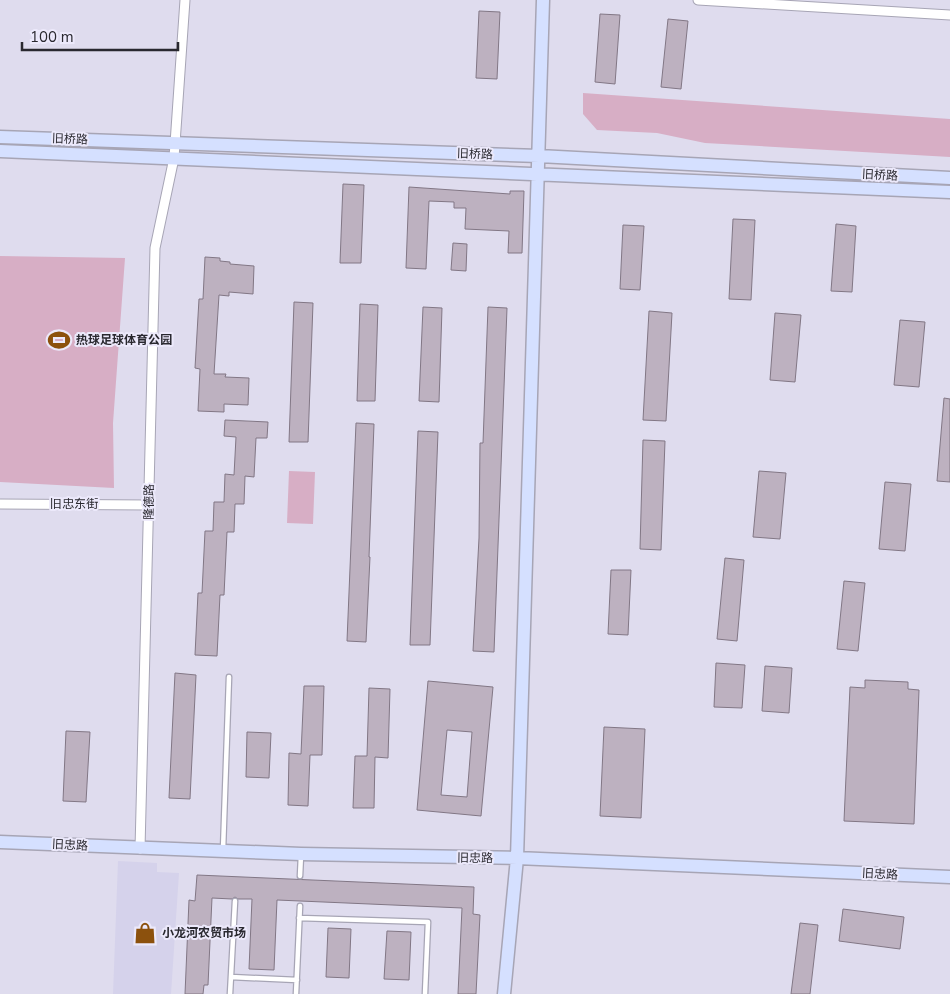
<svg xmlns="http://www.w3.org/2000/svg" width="950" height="994" viewBox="0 0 950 994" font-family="'Nunito Sans','Noto Sans SC',sans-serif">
<rect width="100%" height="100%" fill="#dfdcee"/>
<path fill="#d5d2eb" d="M118,861L157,863V872L179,873L171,994H113Z"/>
<path fill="#d7aec5" d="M583,93L950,119V157L705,143L657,133L597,130L583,114Z
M0,256L125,258L113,423L114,488L0,482Z
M289,471L315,472L313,524L287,523Z"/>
<path fill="#bdb1c0" stroke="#827785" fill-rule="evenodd" d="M479,11L500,12L497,79L476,78Z
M600,14L620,15L615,84L595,82Z
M668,19L688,21L681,89L661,87Z
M343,184L364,185L361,263H340Z
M409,187L510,194V191H524L522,253H508L509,231L465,229L466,208H454V202L429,201L426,269L406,268Z
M733,219L755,220L751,300L729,299Z
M836,224L856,226L852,292L831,291Z
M623,225L644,226L640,290L620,289Z
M453,243L467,244L466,271L451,270Z
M205,257L220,258V261L230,262V264L254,266L253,294L229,292V296L219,295L214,374H226L225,377L249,378L248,405L224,404V412L198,411L200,369L195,368L199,299H203Z
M294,302L313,303L308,442H289Z
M360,304L378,305L375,401H357Z
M423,307L442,308L439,402L419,401Z
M488,307L507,308L494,652L473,651L479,538L480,443H483Z
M649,311L672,313L666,421L643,420Z
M775,313L801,315L795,382L770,380Z
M900,320L925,322L919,387L894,385Z
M944,398L950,399V482L937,481Z
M225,420L268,422L267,438H256L254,477L245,476L244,504H235L234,532H227L224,595H220L217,656L195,655L198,593H202L205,531H213L214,502H224L225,474L234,475L236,437L224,436Z
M356,423L374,424L369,557H370L366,642L347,641Z
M418,431L438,432L430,645H410Z
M643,440L665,441L661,550L640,549Z
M759,471L786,473L780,539L753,537Z
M885,482L911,484L905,551L879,549Z
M725,558L744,560L737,641L717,639Z
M611,570H631L628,635L608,634Z
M844,581L865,583L858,651L837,649Z
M716,663L745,665L742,708L714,707Z
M765,666L792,668L789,713L762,711Z
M175,673L196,675L190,799L169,798Z
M865,680L908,682V689L919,690L914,824L844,821L850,687L865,688Z
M428,681L493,687L481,816L417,810ZM447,730L472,732L467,797L441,795Z
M304,686H324L322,755H310L308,806L288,805L289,753L301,754Z
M369,688L390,689L388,758L375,757L374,808H353L355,756H367Z
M604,727L645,729L641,818L600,816Z
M66,731L90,732L86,802L63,801Z
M247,732L271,733L269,778L246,777Z
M197,875L474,887L473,914L480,915L476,994H458L462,908L277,900L274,970L249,969L252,899H238L235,897L232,899L212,898L208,985H204L203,994H185L189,900L195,901Z
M843,909L904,917L900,949L839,941Z
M800,923L818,925L810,994H791Z
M328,928L351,929L349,978L326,977Z
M387,931L411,932L409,980L384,979Z"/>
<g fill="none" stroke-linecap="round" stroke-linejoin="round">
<g stroke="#a7a5b5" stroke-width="7">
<path id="lane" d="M223,850L229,677
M300,876L301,855
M299,918L428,922L425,994
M231,977L297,980
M230,994L235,901
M296,994L300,906"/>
</g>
<g stroke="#a7a5b5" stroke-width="11">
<path id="street" d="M698,0L950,15
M0,504L149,505
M140,849L155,248L174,158L185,0"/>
</g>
<g stroke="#a7a5b5" stroke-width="15">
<path id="secondary" d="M0,137L539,156L950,178
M0,151L950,192
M0,842L301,854L517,858L950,877
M504,994L517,858L543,0"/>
</g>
<use href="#lane" stroke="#fff" stroke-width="4.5"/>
<use href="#street" stroke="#fff" stroke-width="9"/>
<use href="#secondary" stroke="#d5e0ff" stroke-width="12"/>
</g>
<defs>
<g id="stadium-bare" transform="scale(1.725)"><path d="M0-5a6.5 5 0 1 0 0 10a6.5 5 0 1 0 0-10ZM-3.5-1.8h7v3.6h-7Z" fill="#8c510d" stroke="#ece9fb" stroke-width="2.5" paint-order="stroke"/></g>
<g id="shop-bare" transform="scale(1.725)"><path d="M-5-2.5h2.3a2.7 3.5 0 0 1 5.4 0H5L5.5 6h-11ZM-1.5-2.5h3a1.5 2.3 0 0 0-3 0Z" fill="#8c510d" stroke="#ece9fb" stroke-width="2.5" paint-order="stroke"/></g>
</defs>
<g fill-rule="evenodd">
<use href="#stadium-bare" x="59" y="340"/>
<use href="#shop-bare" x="145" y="933"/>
</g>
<g text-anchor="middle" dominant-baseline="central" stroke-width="4" stroke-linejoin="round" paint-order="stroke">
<g font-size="12" fill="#29282f" stroke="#ece9fb">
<text transform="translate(70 139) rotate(2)">旧桥路</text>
<text transform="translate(475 154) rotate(2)">旧桥路</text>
<text transform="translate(880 175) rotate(3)">旧桥路</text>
<text transform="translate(149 502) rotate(-89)">隆德路</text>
<text x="74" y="504">旧忠东街</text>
<text transform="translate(70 845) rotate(3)">旧忠路</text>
<text transform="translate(475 858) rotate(1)">旧忠路</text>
<text transform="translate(880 874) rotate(3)">旧忠路</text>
</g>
<g font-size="12" font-weight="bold" fill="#29282f" stroke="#ece9fb" text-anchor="start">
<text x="76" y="340">热球足球体育公园</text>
<text x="162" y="933">小龙河农贸市场</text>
</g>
</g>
<path d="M22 42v8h156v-8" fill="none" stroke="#29282f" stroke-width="2.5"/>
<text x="30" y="42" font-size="15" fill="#29282f" stroke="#ece9fb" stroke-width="4" paint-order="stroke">100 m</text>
</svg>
